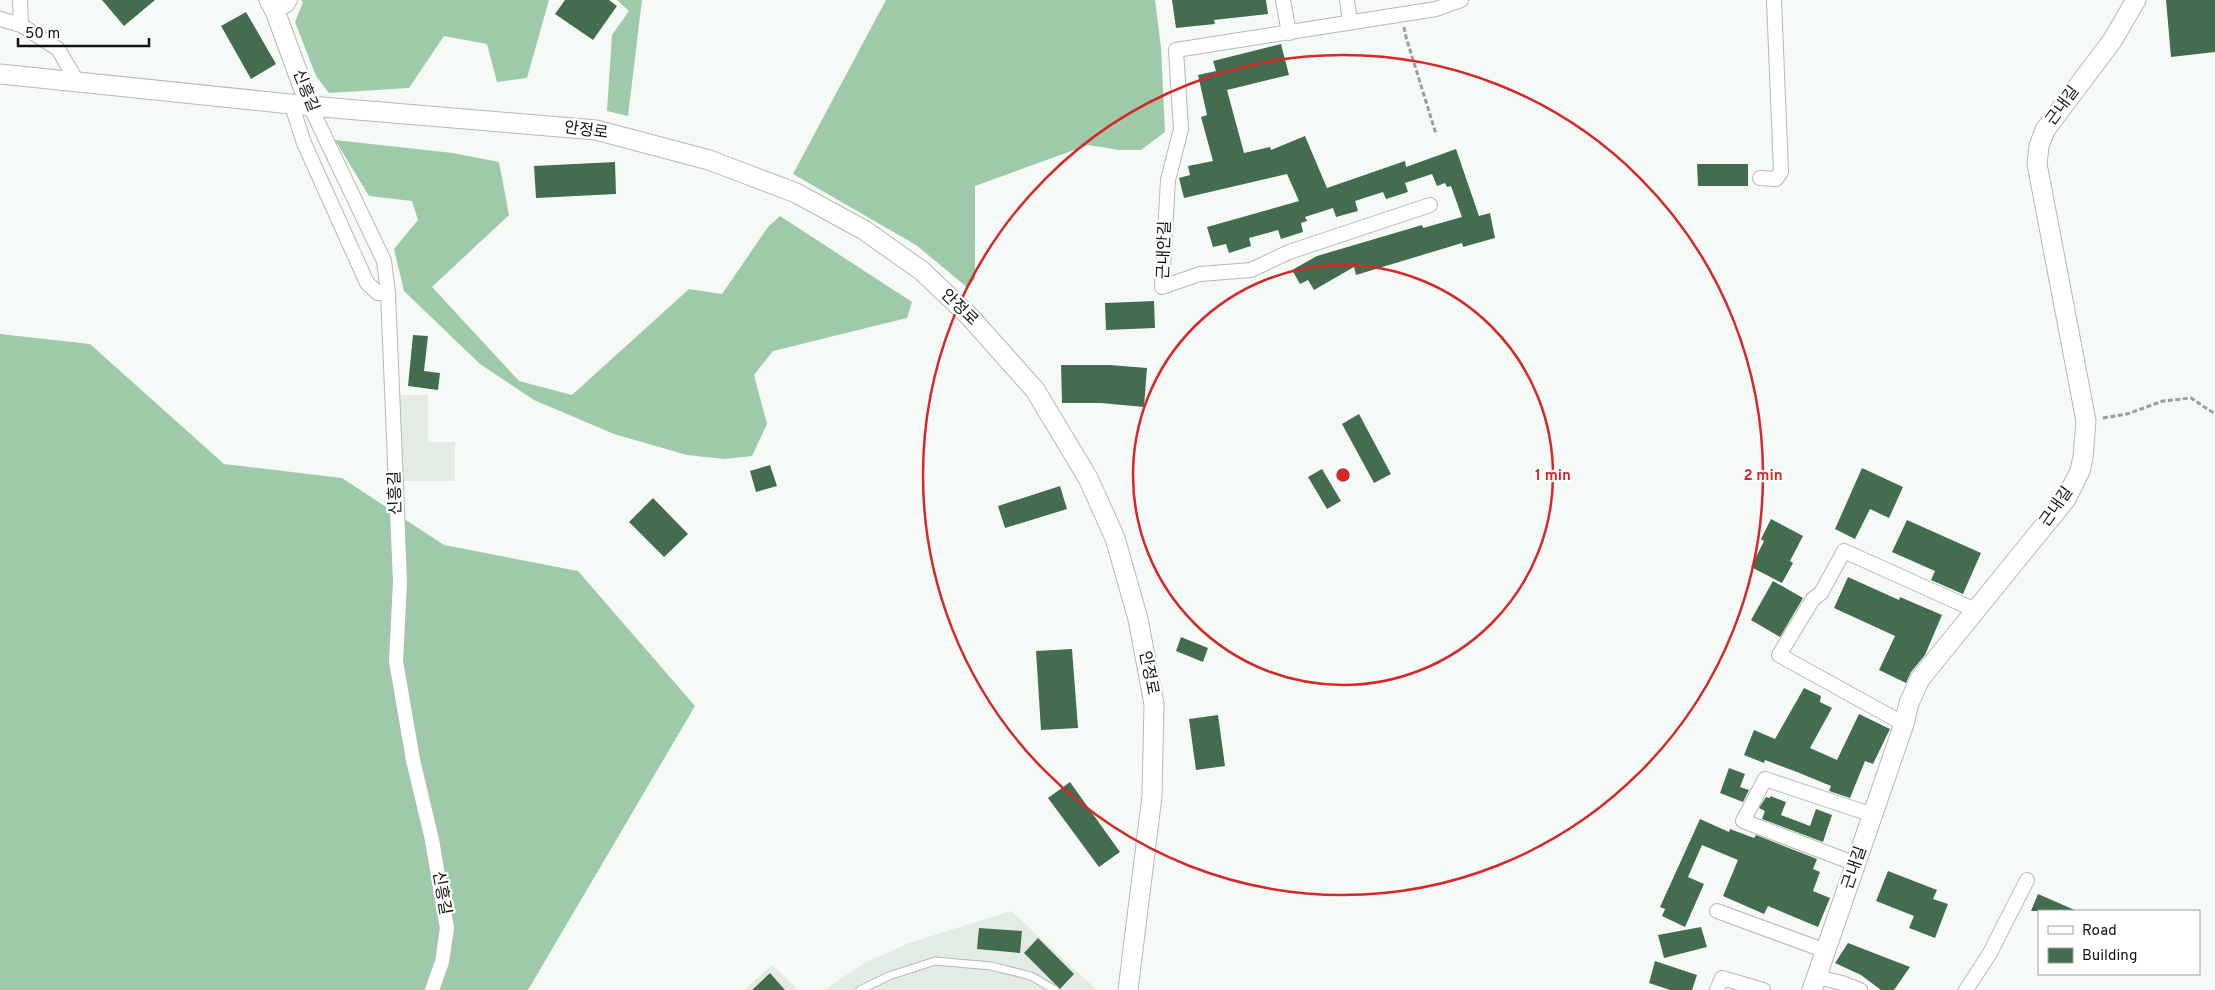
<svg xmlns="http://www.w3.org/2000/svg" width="2215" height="990" viewBox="0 0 2215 990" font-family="Overpass,'Noto Sans KR',sans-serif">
<rect width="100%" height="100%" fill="#f6faf7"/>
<path fill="#e2ece4" d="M399,395H428V442H455V481H400Z
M1011,911L1097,990H824L863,964L909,943Z
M772,965L799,990H744Z"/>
<path fill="#9fcaaa" d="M301,0H549L527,78L497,82L487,44L444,36L409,88L329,93L316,76L295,22L303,2Z
M617,0H642L628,116L607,111L612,35L629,11Z
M886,0H1155L1161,47L1165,132L1141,150H1119L1088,145L975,186V279L968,288L916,245L793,174Z
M335,140L453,153L499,162L509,215L432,287L519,381L572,395L689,289L722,294L768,227L780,216L912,302L907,318L773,351L754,375L767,424L752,456L725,459L687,455L614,434L534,400L480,364L404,291L394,249L418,220L412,201L369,196Z
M0,334L90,344L224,464L342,478L444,545L578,571L695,706L528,990H0Z"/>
<path fill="#446d50" d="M102,0H155L124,26Z
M565,0H609L617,6L593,40L555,14Z
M1172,0H1266L1268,14L1214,20L1215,24L1176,28Z
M2166,0H2215V52L2171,57Z
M246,12L276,64L251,79L221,26Z
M1281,44L1289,75L1227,90L1244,153L1270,147L1271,150L1305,136L1327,188L1405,161L1406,167L1456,149L1479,216L1490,213L1495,238L1463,247L1462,243L1356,275L1354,267L1314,290L1308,280L1300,284L1292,270L1317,256L1422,225L1423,228L1462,217L1451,186L1447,187L1445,183L1437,186L1432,174L1405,183L1408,192L1386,199L1383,192L1355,201L1358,211L1336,217L1333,208L1305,217L1307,221L1301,223L1303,232L1281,239L1278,230L1249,238L1251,246L1229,253L1226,244L1213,247L1207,227L1299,201L1287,174L1184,198L1179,178L1190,175L1188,166L1213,161L1201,117L1207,115L1198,75L1216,71L1213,61Z
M615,162L616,194L536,198L534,166Z
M1697,164H1748V186H1698Z
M1154,301L1155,328L1106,330L1105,303Z
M413,335L428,336L424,371L440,373L438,390L408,386Z
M1061,365H1110L1147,368L1144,407L1101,403H1062Z
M1359,414L1391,474L1374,483L1342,424Z
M770,465L777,486L756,492L750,471Z
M1862,468L1903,487L1889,518L1870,509L1855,539L1835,529Z
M1322,469L1341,501L1327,509L1308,477Z
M1060,486L1067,509L1005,528L998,506Z
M653,498L688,534L664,557L629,522Z
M1771,519L1803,536L1790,561L1793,563L1782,583L1751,567L1764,541L1761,539Z
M1907,520L1981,553L1963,594L1931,580L1935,571L1892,552Z
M1848,577L1899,600L1900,597L1942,615L1925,655L1911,672L1906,683L1879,670L1895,636L1834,608Z
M1773,581L1803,598L1780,637L1751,620Z
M1181,637L1208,648L1203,662L1176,651Z
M1072,649L1078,728L1041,730L1036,651Z
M1804,688L1821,696L1820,702L1832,708L1810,748L1837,760L1859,714L1890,729L1873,764L1865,761L1850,798L1829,791L1831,786L1797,772L1765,760L1764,763L1744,755L1754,730L1775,739Z
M1218,715L1225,766L1196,770L1189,719Z
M1729,768L1745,774L1740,787L1749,790L1743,802L1720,793Z
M1070,782L1120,852L1099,867L1048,798Z
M1770,796L1786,802L1781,815L1810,826L1816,809L1832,815L1823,842L1762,819L1765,811L1759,808L1766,797L1770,798Z
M1700,819L1729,832L1730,829L1754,838L1756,835L1817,859L1813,869L1820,872L1813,891L1830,898L1818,927L1768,906L1764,914L1723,896L1738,860L1702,845L1688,877L1704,884L1685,927L1662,916L1665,909L1660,907Z
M1888,871L1937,890L1933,899L1948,904L1935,938L1909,928L1914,916L1876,901Z
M2038,894L2077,911H2031Z
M1701,927L1707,947L1664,958L1658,935Z
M979,928L1022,931L1020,953L977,949Z
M1038,938L1074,974L1060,989L1024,953Z
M1848,943L1910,967L1894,990H1881L1861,975L1835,963Z
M1655,961L1697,975L1692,990H1670L1649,983Z
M770,973L785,990H752Z"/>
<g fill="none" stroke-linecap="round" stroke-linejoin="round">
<g stroke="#b5b9b6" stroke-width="9">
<path id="lane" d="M860,990L889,976L935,961L991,966L1031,976L1055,990"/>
</g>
<g stroke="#b5b9b6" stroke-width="16">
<path id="street" d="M20,0L21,25
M1283,0L1289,33
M1347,0L1350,23
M275,11L287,5L290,0
M0,19L21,25L58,49L78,83
M291,103L304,143L367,283L378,293H388
M310,106L384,261L388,293L400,582L396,661L413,760L432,840L447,928L442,962L432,990
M1760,178L1776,179L1781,172L1774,0
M1430,205L1289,252L1251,270L1200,274L1162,287L1168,180L1181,129L1176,50L1436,9L1461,0
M1904,724L1779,655L1813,599L1821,593L1844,551L1975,610
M1856,864L1743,821L1765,779L1873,815
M1717,911L1826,951
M1817,977L1842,983L1860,990
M1717,990L1722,978L1763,990
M1966,990L1990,953L2027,880"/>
</g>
<g stroke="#b5b9b6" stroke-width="21">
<path id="secondary" d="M269,0L275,11L310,106
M0,74L310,106L596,130L709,160L796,193L864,230L922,271L970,317L1035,390L1088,478L1115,538L1138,619L1154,704L1152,796L1128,990
M1812,990L1904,724L1909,703L1920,679L2066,499L2080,471L2083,457L2086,421L2037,164L2039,146L2045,130L2112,41L2136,0"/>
</g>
<path stroke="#9b9e9b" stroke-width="3" stroke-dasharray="5 2.5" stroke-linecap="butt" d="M1404,27L1406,37L1436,134
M2103,418L2127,414L2163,401L2191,398L2215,414"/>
<use href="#lane" stroke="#fff" stroke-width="7"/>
<use href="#street" stroke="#fff" stroke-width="14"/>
<use href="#secondary" stroke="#fff" stroke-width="19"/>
</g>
<g fill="none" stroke="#d62828" stroke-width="2.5">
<circle cx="1343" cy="475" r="210"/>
<circle cx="1343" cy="475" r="420"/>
</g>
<g text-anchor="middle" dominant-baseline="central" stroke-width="4.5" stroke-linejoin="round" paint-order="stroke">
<g font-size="16" fill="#111211" stroke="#fff">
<text transform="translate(305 91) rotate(68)">신흥길</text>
<text transform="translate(2063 106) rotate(-54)">근내길</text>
<text transform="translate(586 131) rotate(8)">안정로</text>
<text transform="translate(1165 250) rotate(-88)">근내안길</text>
<text transform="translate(959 308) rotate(44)">안정로</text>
<text transform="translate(396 493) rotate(-92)">신흥길</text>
<text transform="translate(2057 507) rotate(-55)">근내길</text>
<text transform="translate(1148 673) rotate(79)">안정로</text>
<text transform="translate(1855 868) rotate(-71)">근내길</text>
<text transform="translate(441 893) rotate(80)">신흥길</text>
</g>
</g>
<circle cx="1343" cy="475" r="8" fill="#d62828" stroke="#fff" stroke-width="2.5"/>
<g font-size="15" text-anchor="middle" font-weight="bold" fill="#d62828" stroke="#fff" stroke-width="4.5" stroke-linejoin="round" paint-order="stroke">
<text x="1553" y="480">1 min</text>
<text x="1763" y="480">2 min</text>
</g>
<rect x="2038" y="910" width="162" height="65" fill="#ffffff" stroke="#a0a0a0"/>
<rect x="2048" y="926" width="25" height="8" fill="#ffffff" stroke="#a0a0a0"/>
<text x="2082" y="935" font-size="15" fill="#111211">Road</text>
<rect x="2048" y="948" width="25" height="15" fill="#446d50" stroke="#a0a0a0"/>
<text x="2082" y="960" font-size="15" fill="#111211">Building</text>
<path d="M18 38v8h131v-8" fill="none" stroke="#111211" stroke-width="2.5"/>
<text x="25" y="38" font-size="15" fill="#111211" stroke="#ffffff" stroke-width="4" paint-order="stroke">50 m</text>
</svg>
